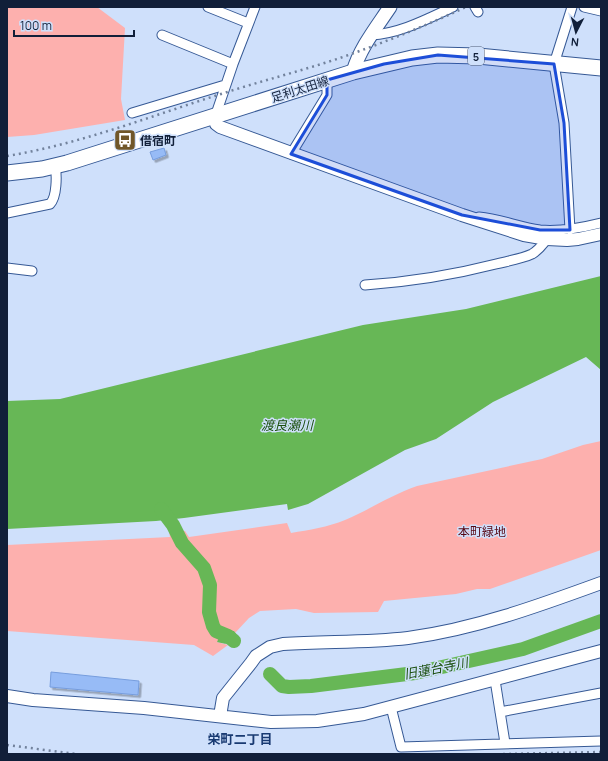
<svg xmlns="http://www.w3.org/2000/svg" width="608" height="761" viewBox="0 0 608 761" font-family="Manrope,'Noto Sans JP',sans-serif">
<defs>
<filter id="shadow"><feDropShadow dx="2.5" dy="2.5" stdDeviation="0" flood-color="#0004"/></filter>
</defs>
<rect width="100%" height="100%" fill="#cfe0fb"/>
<path fill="#fdb0ae" d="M7,7H97L125,28L121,99L125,120L34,135L7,137Z
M601,441V550L490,589H477L456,594L384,601L378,612L314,613L296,609L260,611L249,618L235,633L234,631L228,632L217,642L228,645L213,656L194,645L7,631V545L170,537L169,532L185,531L189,537L287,523L291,533C309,530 328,527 345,520C369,510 391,495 417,486L542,459L583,445Z"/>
<path fill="#67b756" d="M601,276V370L586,357L493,402L436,439L405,450L308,504L288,510L287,504L184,518L156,521L7,529V401L60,399L363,325L466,309Z
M222,631H234L238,637C229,645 229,645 217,642Z"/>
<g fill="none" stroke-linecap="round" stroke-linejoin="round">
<path stroke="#67b756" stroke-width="14" d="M161,509L173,525L182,543L204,568L210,585L209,612L213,626L216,631L228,636L234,641
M270,674L282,686L289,687L311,686L415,673L523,649L601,621"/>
</g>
<path fill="#97bbf6" stroke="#769ddd" filter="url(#shadow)" d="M164,148L166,155L153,160L150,152Z
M51,672L139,681L138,695L50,687Z"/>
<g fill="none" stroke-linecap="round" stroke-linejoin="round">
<g stroke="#365995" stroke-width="11">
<path id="minor" d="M208,7L248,23
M475,7L478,12
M584,7L601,11
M162,35L233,64
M371,35C399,34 427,19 453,7
M132,113L225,85
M215,117L233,64L255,7
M291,154L327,95V80
M7,213L50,204C57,197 57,175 55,165
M479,217C500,219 519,227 540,230C561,232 581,228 601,223
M570,230L564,123L554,64L572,7
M7,268L32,271
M365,285C409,282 453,275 496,264C508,261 521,259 532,254C539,250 542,245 547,239
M495,680L505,743
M391,707L401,747L601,741
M500,712L601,693"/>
</g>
<g stroke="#365995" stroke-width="14">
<path id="tertiary" d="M215,117L216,124L220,127L462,215L524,235L547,239L567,240L578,239L601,234
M7,696L33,700L144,708L271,722L317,721L364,714L601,651
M220,716L223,698L251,663L256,656L270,647L283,644C324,641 366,643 408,638C475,629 538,606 601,583"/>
</g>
<g stroke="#365995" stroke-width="15">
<path id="secondary" d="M353,72C360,48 376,28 390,7"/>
</g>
<g stroke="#365995" stroke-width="17">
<path id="primary" d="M7,173L42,169L67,163L353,72L412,58L438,55L478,56L601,68"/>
</g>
<use href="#minor" stroke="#fff" stroke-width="9"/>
<use href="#tertiary" stroke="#fff" stroke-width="12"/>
<use href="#secondary" stroke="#fff" stroke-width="13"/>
<use href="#primary" stroke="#fff" stroke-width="15"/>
<path stroke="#72829c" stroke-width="2.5" stroke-dasharray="2 4" stroke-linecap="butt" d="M7,156C80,144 151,116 221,94C261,81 301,71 340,58C383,43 425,26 466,7
M7,745L76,754
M503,754L601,752"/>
</g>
<path fill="#1d4ed8" fill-opacity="0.2" stroke="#1d4ed8" stroke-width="3" stroke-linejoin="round" d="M438,55L554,64L564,123L570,230H540L462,215L291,154L327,95V80L384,64Z"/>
<defs>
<g id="bus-square" transform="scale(1.15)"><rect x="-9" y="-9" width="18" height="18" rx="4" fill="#715729" stroke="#cfe0fb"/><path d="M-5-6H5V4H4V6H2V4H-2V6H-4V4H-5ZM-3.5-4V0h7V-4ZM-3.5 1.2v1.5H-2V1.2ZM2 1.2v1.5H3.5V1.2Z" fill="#fff"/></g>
</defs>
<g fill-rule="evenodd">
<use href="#bus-square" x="125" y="140"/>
</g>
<g text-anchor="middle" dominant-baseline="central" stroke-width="3" stroke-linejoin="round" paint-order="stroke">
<rect fill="#cfe0fb" stroke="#4a5973" stroke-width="1" x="468" y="47" width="16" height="18" rx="3"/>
<g font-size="11" font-weight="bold" fill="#111f39">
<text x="476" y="56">5</text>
</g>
<g font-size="12" fill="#111f39" stroke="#cfe0fb">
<text transform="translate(300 89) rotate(-18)">足利太田線</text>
</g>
<g font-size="12" font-weight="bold" fill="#111f39" stroke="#cfe0fb" text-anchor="start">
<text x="140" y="140">借宿町</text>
</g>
<g font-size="12" fill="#570713" stroke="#cfe0fb">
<text x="482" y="531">本町緑地</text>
</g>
<g font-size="13" font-style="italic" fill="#1a4f0d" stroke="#cfe0fb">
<text x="287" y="425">渡良瀬川</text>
<text transform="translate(436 668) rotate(-11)">旧蓮台寺川</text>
</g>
<g font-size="13" font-weight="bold" fill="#193a72" stroke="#cfe0fb">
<text x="240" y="739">栄町二丁目</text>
</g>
</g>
<rect width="608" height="761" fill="none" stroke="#111f39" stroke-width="16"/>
<g transform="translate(576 32) rotate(186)" stroke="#cfe0fb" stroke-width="3" paint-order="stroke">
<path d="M0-3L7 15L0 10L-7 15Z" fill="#111f39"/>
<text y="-6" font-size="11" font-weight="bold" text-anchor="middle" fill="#111f39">N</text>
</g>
<path d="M14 30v6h120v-6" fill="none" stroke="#111f39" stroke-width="2"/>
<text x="20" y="30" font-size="12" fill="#111f39" stroke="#cfe0fb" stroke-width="3" paint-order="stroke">100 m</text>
</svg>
